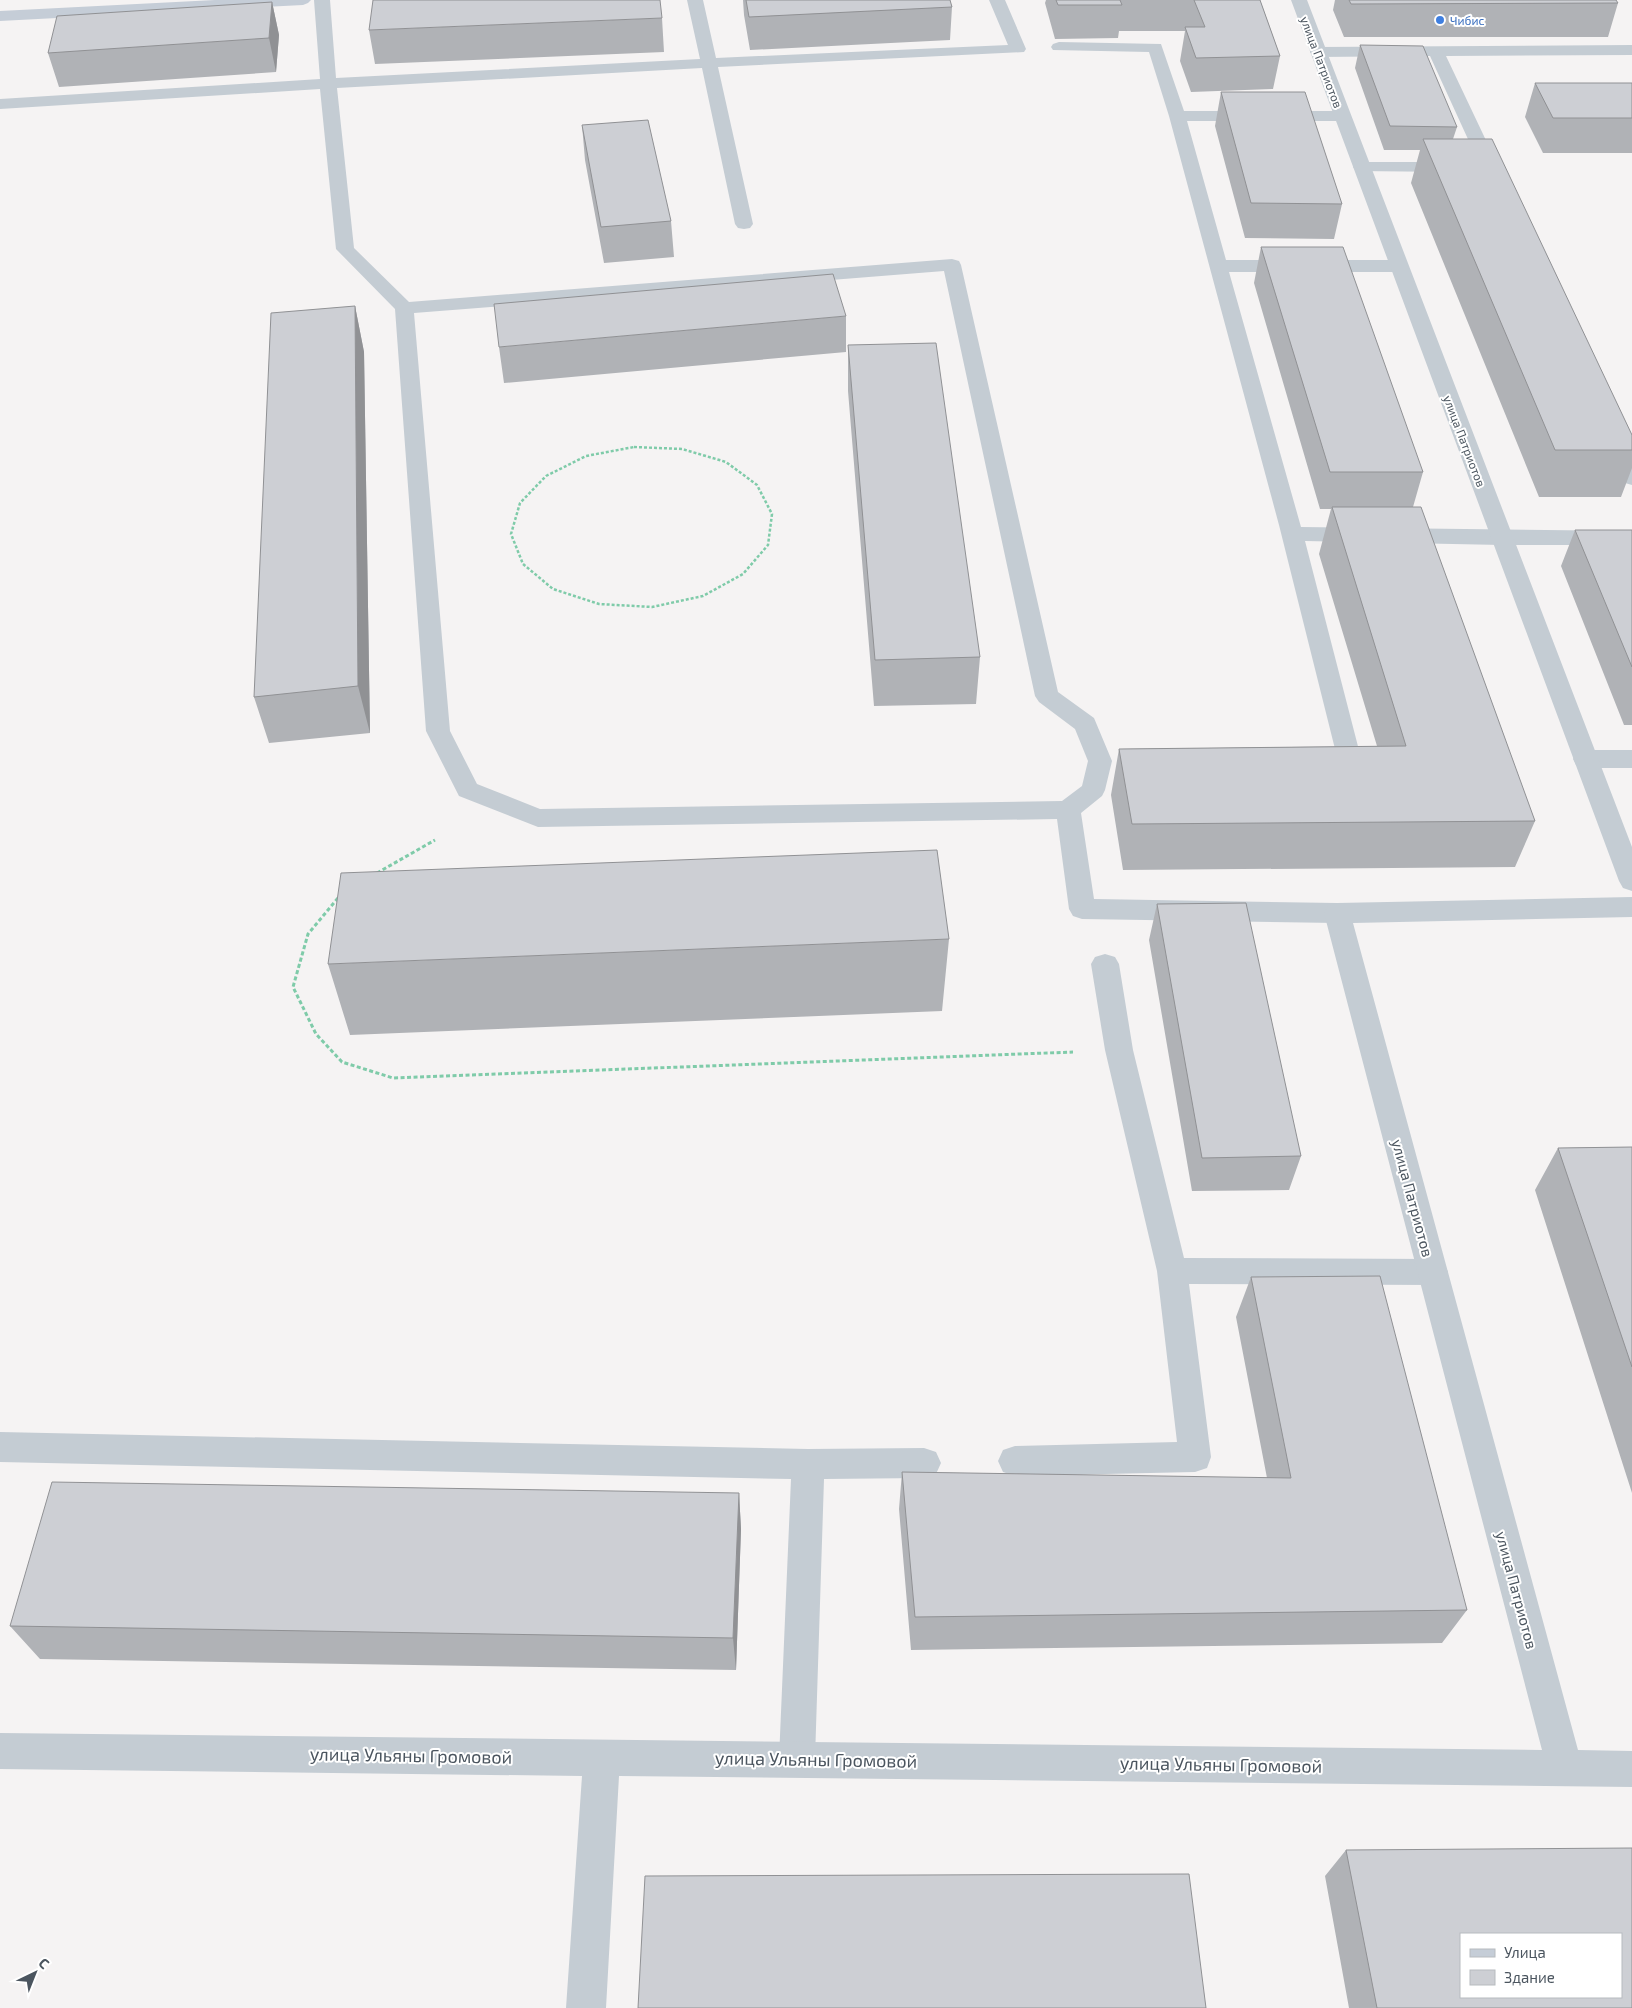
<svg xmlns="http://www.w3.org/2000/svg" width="1632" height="2008" viewBox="0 0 1632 2008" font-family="'Exo 2',sans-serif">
<rect width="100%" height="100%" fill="#f5f3f3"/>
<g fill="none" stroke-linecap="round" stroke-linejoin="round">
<path stroke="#7fcba9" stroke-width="2.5" stroke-dasharray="3 2" stroke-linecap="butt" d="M634,447L682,449L726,462L757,485L772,514L768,545L743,574L703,596L652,607L599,604L553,589L523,564L511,534L520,503L546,476L586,456Z"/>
<path stroke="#7fcba9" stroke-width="3" stroke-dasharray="4 2.5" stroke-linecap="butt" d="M377,873L435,840
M338,898L308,934L293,987L316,1034L342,1062L393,1078L1073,1052"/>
<path fill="#c4ccd3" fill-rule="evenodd" d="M314,0H330L336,78L700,59L687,0H703L716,58L1008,45L989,0H1005L1026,49L1024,52L718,67L753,224L750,228L744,229L738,228L735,224L702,68L337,88L354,248L409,302L952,259L959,261L961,265L1058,692L1094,718L1112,761L1105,790L1102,796L1081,813L1094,899L1337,903L1346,906L1350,913L1346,920L1337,923L1082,919L1073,916L1069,909L1057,819L538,827L459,796L426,731L395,309L336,249L320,89L0,109V99L320,79ZM944,271L1035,696L1039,702L1075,729L1088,761L1082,786L1062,801L540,809L477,784L450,731L414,313Z
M1059,42L1161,44L1184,111H1342L1348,112L1350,116L1348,120L1342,121H1187L1226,260H1399L1406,262L1408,266L1406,270L1399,272H1229L1301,527L1632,531V545H1502L1305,541L1361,758L1358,764C1344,768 1328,768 1314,764L1311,758L1314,752L1335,749L1279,525L1169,116L1149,52L1053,50L1051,47L1053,44Z
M1632,45V55L1446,56L1501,172L1498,176L1492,177L1486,176L1483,172L1430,56L1318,57L1312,55L1310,52L1312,49L1318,47Z
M1362,162H1453L1459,163L1462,167L1459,171L1453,172L1356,171L1353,167L1356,163Z
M1615,435L1622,437L1632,456V485L1625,483L1621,479L1605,441L1608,437Z
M1585,750H1632V768H1585L1576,765L1573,759L1576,753Z
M1105,954L1115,957L1119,964L1133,1050L1184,1258L1433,1259L1444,1263L1448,1272L1444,1281L1433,1285L1189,1284L1211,1457L1207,1468L1195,1472L1015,1476L1003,1472L998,1461L1003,1450L1015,1446L1177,1442L1157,1271L1105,1050L1091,964L1095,957Z
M0,1432L808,1449L924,1448L936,1452L941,1463L936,1474L924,1478L824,1479L815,1759L810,1772L797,1777L784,1772L779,1759L791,1479L0,1462Z"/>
<path fill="#c4ccd3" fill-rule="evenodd" d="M1291,0H1307L1632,847V891L1623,888L1619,881Z
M1632,897V917L1353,923L1578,1750L1632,1751V1787L619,1776L606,2008H566L582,1776L0,1769V1733L1542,1750L1324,913L1328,906L1337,903Z"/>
<path fill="#c5cdd7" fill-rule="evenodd" d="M215,0H311L308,3L303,5L0,21V11Z"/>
</g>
<path fill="#b0b2b6" d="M743,0H950L952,7L950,40L750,50L744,15Z
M1046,0H1260L1280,56L1273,89L1191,92L1180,61L1185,31H1119L1118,38L1055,39L1045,3Z
M1335,0H1616L1618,3L1608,37H1344L1333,10Z
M272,2L279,35L276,72L59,87L48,53Z
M662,18L664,52L375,64L369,30Z
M1360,45L1457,127L1453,139L1632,435V468L1621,497H1539L1411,183L1420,150H1384L1355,68Z
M1535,83H1632V153H1543L1525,117Z
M1221,92L1342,204L1334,239L1245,238L1215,126Z
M582,125L671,221L674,257L604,263L585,160Z
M1261,247L1423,472L1413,507L1535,821L1515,867L1123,870L1111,795L1119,749L1377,746L1319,554L1331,509H1320L1254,283Z
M355,306L364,352L370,733L269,743L254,697Z
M846,316V352L504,383L499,347Z
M848,345L980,657L976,704L874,706L848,391Z
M1575,530H1632V725H1624L1561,566Z
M1157,904L1301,1156L1289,1190L1192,1191L1149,940Z
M949,939L942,1011L350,1035L328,964Z
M1632,1147V1493L1535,1190L1558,1148Z
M1251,1277L1467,1610L1442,1643L911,1650L899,1509L902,1472L1267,1478L1236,1317Z
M739,1493L741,1529L736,1670L40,1659L10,1626Z
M1346,1850L1632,2008H1349L1325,1876Z"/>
<path fill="#909194" d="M272,2L279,35L276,72L269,38Z
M355,306L364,352L370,733L358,686Z
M739,1493L741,1529L736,1670L733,1638Z"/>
<path fill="#cdcfd4" stroke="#909194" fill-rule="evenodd" d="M373,0H660L662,18L369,30Z
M746,0H950L952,7L749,17Z
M1056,0H1120L1122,5H1058Z
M1194,0H1260L1280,56L1196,58L1185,27H1205Z
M1349,0H1616L1618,3L1351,4Z
M272,2L269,38L48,53L57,16Z
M1360,45L1423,46L1457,127L1390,126Z
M1535,83H1632V118H1553Z
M1221,92H1305L1342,204L1251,203Z
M648,120L671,221L601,227L582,125Z
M1423,139H1492L1632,435V450H1555Z
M1261,247H1343L1423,472H1330Z
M833,274L846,316L499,347L494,304Z
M355,306L358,686L254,697L271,313Z
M936,343L980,657L875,660L848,345Z
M1332,507H1421L1535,821L1132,824L1119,749L1406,746Z
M1575,530H1632V667Z
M937,850L949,939L328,964L341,873Z
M1246,903L1301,1156L1202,1158L1157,904Z
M1632,1147V1367L1558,1148Z
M1380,1276L1467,1610L915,1617L902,1472L1291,1478L1251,1277Z
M52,1482L739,1493L733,1638L10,1626Z
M1632,1848V2008H1377L1346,1850ZM1461,1934H1621V1997H1461Z
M1189,1874L1206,2008H638L645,1876Z"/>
<circle fill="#3f7fe0" stroke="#fff" stroke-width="2" cx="1440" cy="20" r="5"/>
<g text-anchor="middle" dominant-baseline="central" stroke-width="4" stroke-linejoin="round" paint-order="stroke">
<g font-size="12" fill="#366cbe" stroke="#fff" text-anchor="start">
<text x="1450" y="20">Чибис</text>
</g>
<g font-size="12" fill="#4b555f" stroke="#fff">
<text transform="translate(1322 62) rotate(69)">улица Патриотов</text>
<text transform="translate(1465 441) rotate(69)">улица Патриотов</text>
</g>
<g font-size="15" fill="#4b555f" stroke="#fff">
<text transform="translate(1413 1198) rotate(75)">улица Патриотов</text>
<text transform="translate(1517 1590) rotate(75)">улица Патриотов</text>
</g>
<g font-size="18" fill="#4b555f" stroke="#fff">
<text transform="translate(411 1755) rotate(1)">улица Ульяны Громовой</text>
<text transform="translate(816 1759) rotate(1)">улица Ульяны Громовой</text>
<text transform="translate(1221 1764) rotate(1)">улица Ульяны Громовой</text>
</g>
</g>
<rect x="1460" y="1933" width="162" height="65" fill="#ffffff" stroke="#b7bbbf"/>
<rect x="1470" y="1949" width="25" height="8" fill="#c5cdd7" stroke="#b7bbbf"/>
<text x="1504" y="1958" font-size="15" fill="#4b555f">Улица</text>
<rect x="1470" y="1970" width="25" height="15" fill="#cdcfd4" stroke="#b7bbbf"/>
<text x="1504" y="1983" font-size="15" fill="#4b555f">Здание</text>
<g transform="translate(35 1973) rotate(43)" stroke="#ffffff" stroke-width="4" paint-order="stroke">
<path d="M0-4L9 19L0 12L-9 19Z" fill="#4b555f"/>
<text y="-8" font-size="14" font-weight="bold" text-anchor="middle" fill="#4b555f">С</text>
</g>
</svg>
